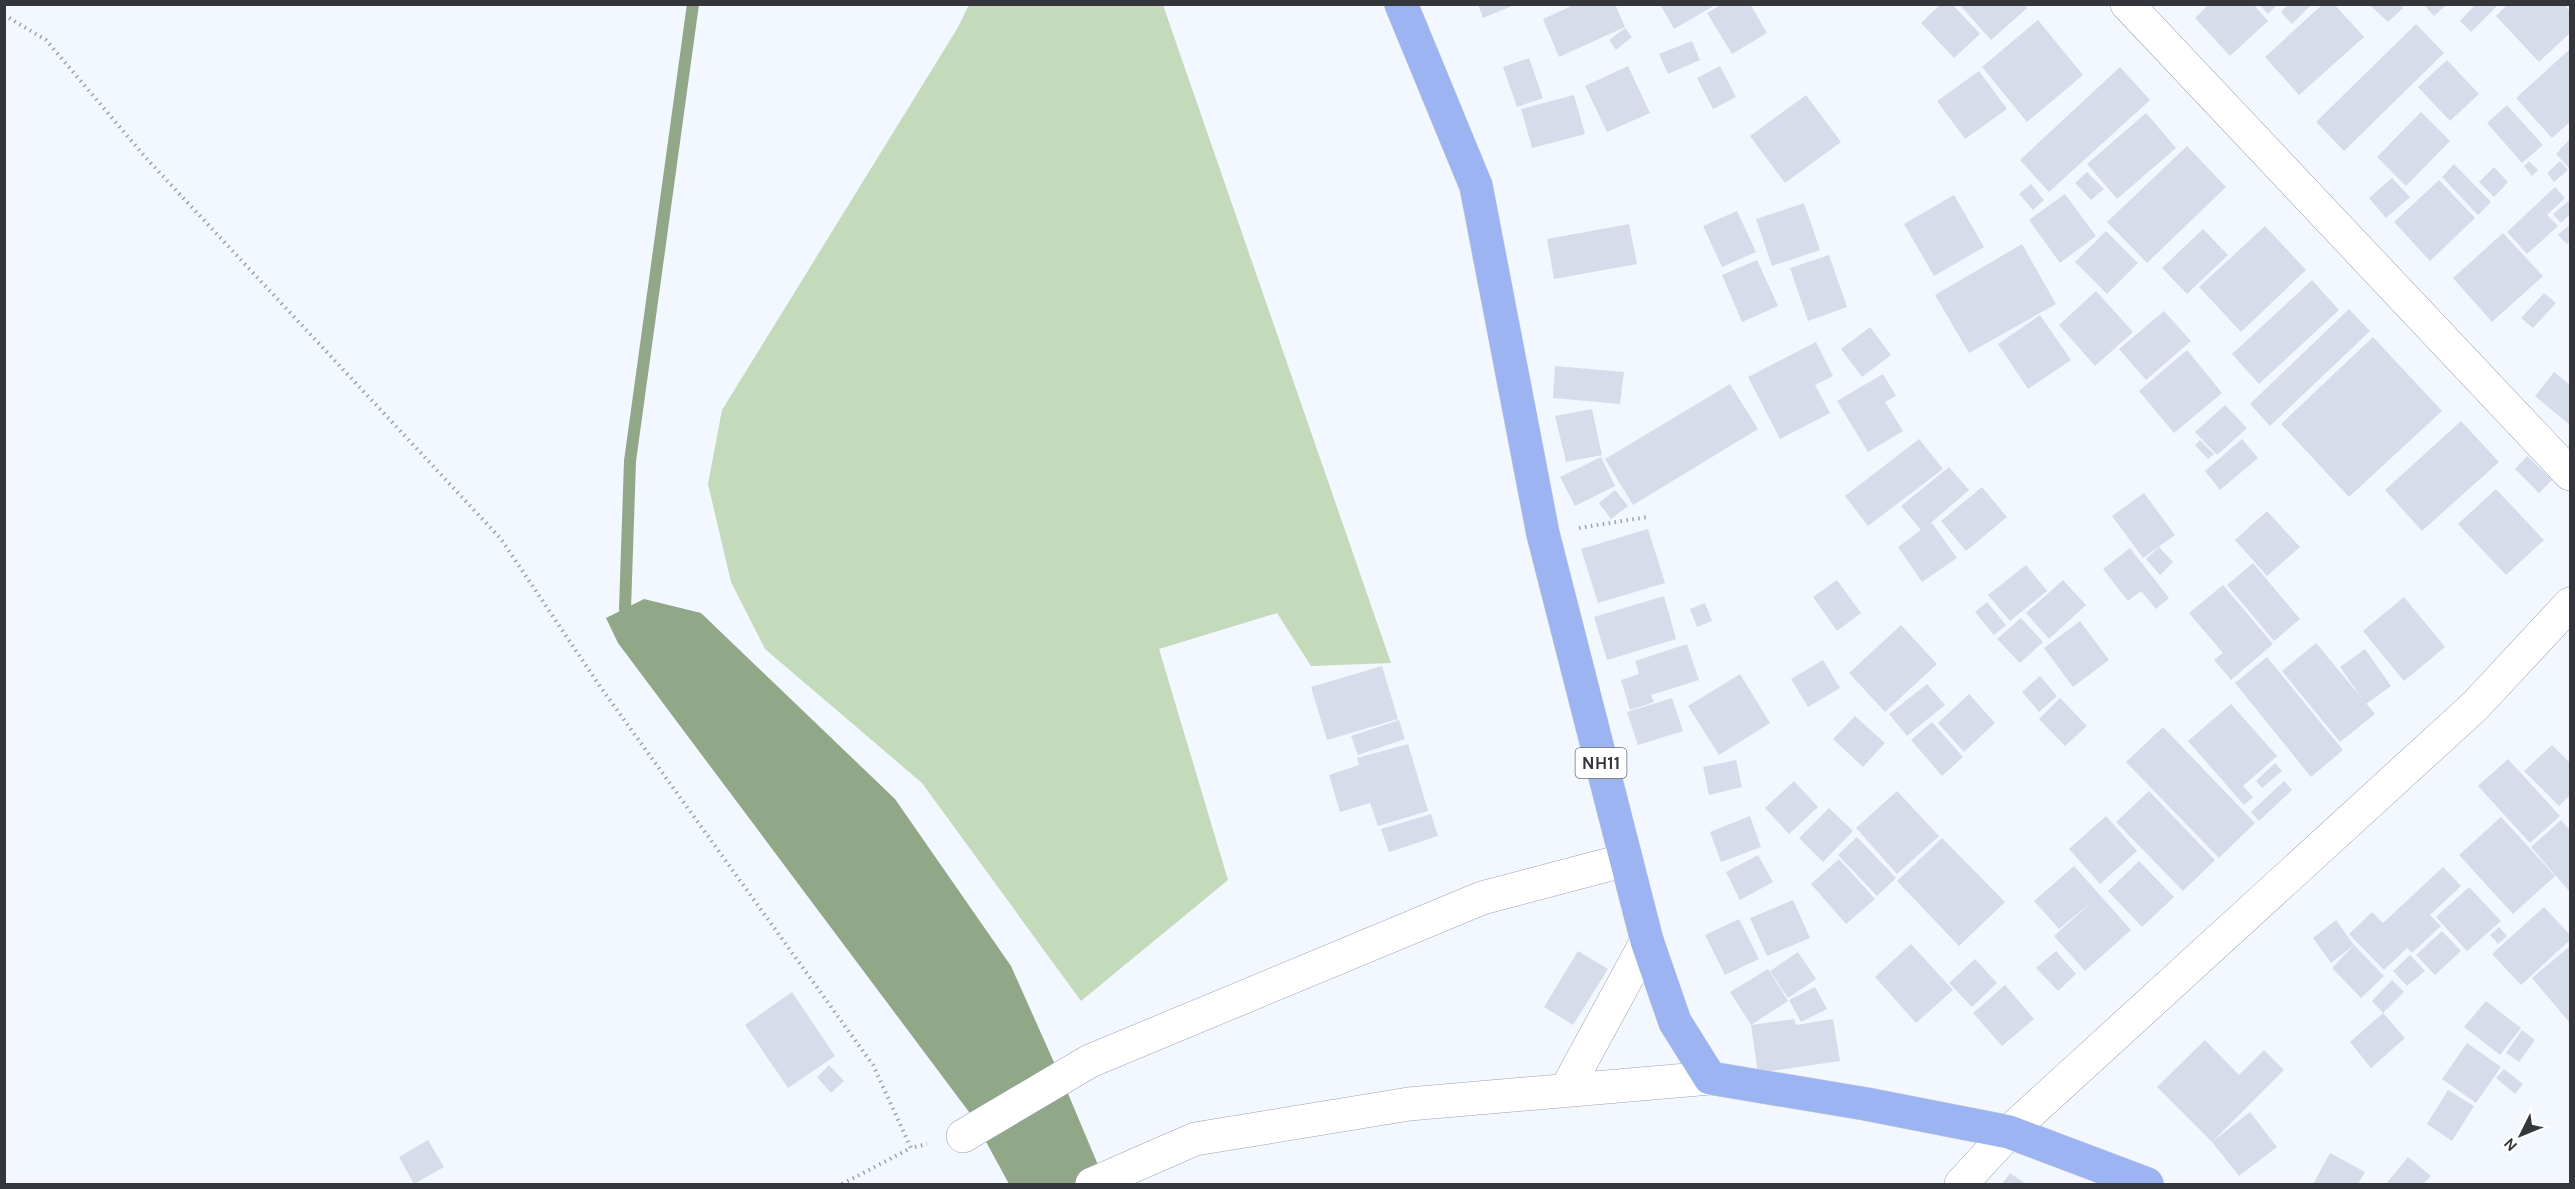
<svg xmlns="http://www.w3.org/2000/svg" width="2575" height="1189" viewBox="0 0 2575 1189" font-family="Karla,sans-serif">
<rect width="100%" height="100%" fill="#f3f7ff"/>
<path fill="#c3dabb" d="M969,5H1163L1391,663L1311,666L1277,613L1159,649L1228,880L1081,1001L922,783L765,649L731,582L708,484L722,410L957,29Z"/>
<path fill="#90a887" d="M644,599L701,613L895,799L1011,966L1069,1096L1106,1184H1009L972,1116L618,643L606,618Z"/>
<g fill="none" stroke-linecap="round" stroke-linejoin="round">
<path stroke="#90a887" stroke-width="12" d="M625,609L630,461L693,4"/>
</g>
<path fill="#d6dcea" d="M1478,4H1511L1512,6L1483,18Z
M1576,4H1615L1625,27L1559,57L1543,19Z
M1660,4H1711L1712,7L1674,29Z
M1722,4H1750L1767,33L1732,54L1707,13Z
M1941,4H1952L1980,34L1954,58L1921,23Z
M1959,4H2024L2027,8L1991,40Z
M2209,4H2253L2268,21L2230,56L2195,18Z
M2259,4H2278L2268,14Z
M2289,4H2312L2292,24L2281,12Z
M2323,4H2334L2364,37L2299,95L2265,57Z
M2369,4H2400L2403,8L2388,22Z
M2423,4H2447L2434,16Z
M2476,4L2497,6L2471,32L2460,21Z
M2508,4H2564L2570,11V33L2539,62L2496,16Z
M2038,20L2083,75L2027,122L1982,67Z
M2416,24L2444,53L2344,151L2316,122Z
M1625,28L1632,37L1616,50L1609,40Z
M1692,41L1700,60L1668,74L1659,54Z
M2570,49V122L2552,138L2516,98Z
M1529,58L1543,98L1517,107L1503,67Z
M2447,60L2479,94L2450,121L2418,87Z
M1628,66L1650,113L1607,132L1585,86Z
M1720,66L1736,97L1713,109L1697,78Z
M2120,67L2150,100L2049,192L2020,160Z
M1979,71L2007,109L1965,139L1937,101Z
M1574,95L1585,134L1532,148L1521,109Z
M1806,95L1841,142L1785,183L1750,136Z
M2507,105L2543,145L2522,163L2487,123Z
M2421,112L2450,141L2406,186L2377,157Z
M2146,113L2176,148L2117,199L2087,164Z
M2570,139V169L2556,154Z
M2187,146L2226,187L2147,263L2107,222Z
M2529,161L2538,170L2532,176L2524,166Z
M2560,161L2568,170L2554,182L2547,173Z
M2454,164L2491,202L2478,215L2442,177Z
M2494,167L2508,182L2494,197L2479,182Z
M2087,172L2104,189L2091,200L2075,183Z
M2392,178L2410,197L2386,218L2369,198Z
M2439,180L2475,218L2430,261L2394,222Z
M2031,184L2044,200L2033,210L2019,194Z
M2555,187L2565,198L2547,215L2558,226L2527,254L2507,232Z
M2065,194L2096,236L2060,263L2029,220Z
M1954,195L1984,247L1934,276L1904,224Z
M2570,200V214L2561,223L2553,214Z
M1804,203L1820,250L1772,266L1756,219Z
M1737,211L1756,252L1722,267L1703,226Z
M1629,224L1637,264L1554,279L1547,239Z
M2265,226L2306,270L2241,332L2199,287Z
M2568,226L2570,229V241L2567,244L2558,235Z
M2203,229L2228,255L2187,294L2162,268Z
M2106,231L2138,263L2107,294L2075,262Z
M2503,233L2543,276L2492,322L2453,278Z
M2022,244L2056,304L1969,353L1935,295Z
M1829,255L1847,307L1808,321L1790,268Z
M1757,260L1778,306L1742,322L1722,275Z
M2312,280L2339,310L2259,384L2232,354Z
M2096,291L2133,332L2095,366L2059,325Z
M2544,293L2556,303L2533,328L2521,318Z
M2349,309L2370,331L2270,426L2250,404Z
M2164,311L2191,341L2146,380L2119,349Z
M2040,315L2071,360L2028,389L1998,344Z
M1870,327L1891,355L1862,377L1841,349Z
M2373,337L2442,411L2349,497L2281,424Z
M1816,342L1833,376L1815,385L1830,413L1780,439L1748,377Z
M2187,350L2222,393L2174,433L2139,391Z
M1555,366L1624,372L1620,404L1553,398Z
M2554,372L2570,385V425L2535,396Z
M1883,374L1896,396L1885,402L1903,431L1868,452L1837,401Z
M1730,384L1758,429L1633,505L1605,459Z
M2225,405L2247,428L2217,455L2195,432Z
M1592,409L1602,455L1566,462L1555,416Z
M2461,421L2499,462L2422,531L2385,490Z
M1919,439L1943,469L1868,526L1845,496Z
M2242,439L2258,458L2220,490L2205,471Z
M2200,440L2214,454L2208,459L2195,445Z
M2527,456L2552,480L2539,493L2515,469Z
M1601,457L1615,486L1575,506L1560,477Z
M1949,467L1969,490L1925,528L1932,523L1957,558L1922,582L1898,547L1921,530L1901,506Z
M1982,487L2007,517L1966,551L1941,521Z
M2496,489L2544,540L2506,575L2458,524Z
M1615,490L1628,506L1611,519L1599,503Z
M2144,493L2175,535L2143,558L2112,516Z
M2267,511L2300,547L2267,576L2235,540Z
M1648,529L1665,583L1598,603L1581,549Z
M2159,547L2173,562L2160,575L2146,559Z
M2130,548L2169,598L2156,609L2141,591L2128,601L2103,569Z
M2253,563L2300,619L2274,641L2227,585Z
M2026,565L2047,591L2010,621L1988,595Z
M1837,580L1861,613L1837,631L1813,597Z
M2063,580L2086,605L2049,639L2026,613Z
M2223,585L2273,644L2231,680L2214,660L2223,653L2189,613Z
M1664,596L1676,639L1607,660L1594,617Z
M2404,597L2445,647L2404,681L2363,631Z
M1987,602L2006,625L1994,635L1975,612Z
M1705,603L1712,621L1697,627L1690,609Z
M2021,618L2043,642L2020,663L1997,639Z
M2080,621L2109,660L2073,687L2044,648Z
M1901,625L1937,664L1885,712L1849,673Z
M2316,643L2375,714L2340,742L2282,671Z
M1687,644L1699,680L1651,695L1654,702L1630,710L1621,680L1639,674L1635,661Z
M2365,649L2391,686L2366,704L2340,667Z
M2267,657L2343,750L2311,777L2235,683Z
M1823,660L1840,688L1808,707L1791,679Z
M1382,666L1398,719L1327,740L1311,687Z
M1740,674L1770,723L1719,755L1688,706Z
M2040,676L2057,696L2039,712L2022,692Z
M1927,684L1945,705L1907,736L1889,714Z
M1969,694L1995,723L1964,752L1938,723Z
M1672,698L1683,731L1638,745L1627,712Z
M2060,698L2087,726L2065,746L2039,719Z
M2231,704L2277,756L2243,786L2253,797L2244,805L2188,741Z
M1855,716L1885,743L1863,767L1833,739Z
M1399,720L1405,739L1358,755L1351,736Z
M1932,722L1963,757L1942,776L1911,740Z
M2163,727L2255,823L2219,858L2126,762Z
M1408,744L1428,811L1378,826L1370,803L1340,812L1329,775L1359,765L1357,758Z
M2552,745L2570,763V795L2559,806L2524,771Z
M2508,759L2560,816L2530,843L2478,786Z
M1736,760L1742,787L1709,795L1703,767Z
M2275,763L2282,771L2262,788L2256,781Z
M1794,781L1818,807L1789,834L1765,808Z
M2284,781L2292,790L2259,821L2251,812Z
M1897,791L1939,836L1897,874L1856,828Z
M2149,791L2215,860L2183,891L2116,822Z
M1829,808L1853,831L1823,862L1799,838Z
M1431,814L1438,836L1389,852L1381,829Z
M1750,816L1761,847L1721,862L1710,832Z
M2106,816L2137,851L2100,884L2069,849Z
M2501,817L2555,876L2513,914L2459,855Z
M2561,820L2570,830V892L2531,847Z
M1857,837L1896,878L1877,896L1838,855Z
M1942,838L2005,902L1959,946L1897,881Z
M1758,855L1773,882L1740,900L1726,872Z
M1839,859L1875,899L1846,924L1811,884Z
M2139,861L2174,897L2142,927L2108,891Z
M2074,866L2131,930L2085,971L2054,936L2094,900L2059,929L2034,901Z
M2443,867L2461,886L2430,915L2441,926L2412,953L2407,948L2384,970L2349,934L2372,912L2383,923Z
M2469,887L2501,921L2467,951L2436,917Z
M1793,900L1810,938L1767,956L1750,918Z
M2544,907L2570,935V940L2521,985L2492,954Z
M1739,919L1759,959L1725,975L1705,935Z
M2336,920L2354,945L2331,963L2313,938Z
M2499,927L2507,936L2498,944L2490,935Z
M2442,931L2461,951L2435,975L2416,955Z
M1911,944L1953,990L1916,1023L1875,977Z
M2354,945L2384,976L2361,998L2332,968Z
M2570,946V1023L2532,978Z
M1578,951L1608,969L1573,1025L1544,1007Z
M2056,951L2076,974L2058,991L2036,968Z
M1798,952L1816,979L1788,998L1770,971Z
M2410,955L2425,971L2407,986L2393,971Z
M1975,959L1997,983L1972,1007L1949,983Z
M1768,969L1788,1001L1751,1025L1730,992Z
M2392,980L2404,992L2383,1013L2372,1001Z
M2005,985L2034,1019L2002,1046L1973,1013Z
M1815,987L1827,1009L1801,1022L1789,1000Z
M792,992L835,1056L788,1088L745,1025Z
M2486,1001L2521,1028L2500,1055L2464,1027Z
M2383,1013L2405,1038L2371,1068L2350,1042Z
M1794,1019L1796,1025L1833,1019L1840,1061L1758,1073L1751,1025Z
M2522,1030L2535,1040L2519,1062L2506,1053Z
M2205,1040L2239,1075L2264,1050L2284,1070L2212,1142L2157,1087Z
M2467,1043L2501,1067L2476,1103L2442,1079Z
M829,1065L844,1081L831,1093L817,1077Z
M2504,1069L2523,1084L2515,1094L2496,1078Z
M2448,1090L2474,1106L2452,1141L2427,1124Z
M2250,1112L2277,1147L2239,1176L2212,1142Z
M428,1140L444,1167L414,1184L399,1157Z
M2330,1153L2365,1172L2358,1184H2313Z
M2408,1157L2431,1176L2423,1184H2386Z
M2010,1173L2026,1184H2002Z"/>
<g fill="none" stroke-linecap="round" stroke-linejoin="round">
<g stroke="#9ca2ae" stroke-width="34">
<path id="minor" d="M2127,4L2570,474
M963,1136L1090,1061L1482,898L1626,860
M1961,1184L2009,1132"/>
</g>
<g stroke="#9ca2ae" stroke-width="34">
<path id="tertiary" d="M1567,1088L1647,941
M2009,1132L2475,706L2570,604
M1092,1184L1195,1139L1409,1104L1710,1078"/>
</g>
<g stroke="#d2d3d4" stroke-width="34">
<path id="trunk" d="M1401,4L1476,186L1543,534L1647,941L1675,1022L1710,1078L1866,1104L2009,1132L2147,1184"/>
</g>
<path stroke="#9fa2a9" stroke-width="4" stroke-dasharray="1.5 4.5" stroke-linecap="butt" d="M4,15L46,40L146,158L501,539L599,685L873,1065L911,1148L927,1144
M1579,528L1647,517
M842,1184L911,1148"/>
<use href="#minor" stroke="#fff" stroke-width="33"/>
<use href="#tertiary" stroke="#fff" stroke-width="33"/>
<use href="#trunk" stroke="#9cb4f2" stroke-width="33"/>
</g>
<g text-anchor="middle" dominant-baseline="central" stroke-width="4.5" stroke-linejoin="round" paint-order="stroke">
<rect fill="#fff" stroke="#717276" stroke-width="1.5" x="1575.5" y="748" width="51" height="30" rx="4.5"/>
<g font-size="18" font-weight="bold" fill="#34363b">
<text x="1601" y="763">NH11</text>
</g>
</g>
<rect width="2575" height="1189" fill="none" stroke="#34363b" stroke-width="12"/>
<g transform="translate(2521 1135) rotate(227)" stroke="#ffffff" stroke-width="4.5" paint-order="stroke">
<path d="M0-4.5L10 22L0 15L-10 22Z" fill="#34363b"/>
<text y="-9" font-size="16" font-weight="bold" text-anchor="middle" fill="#34363b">N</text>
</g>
</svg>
